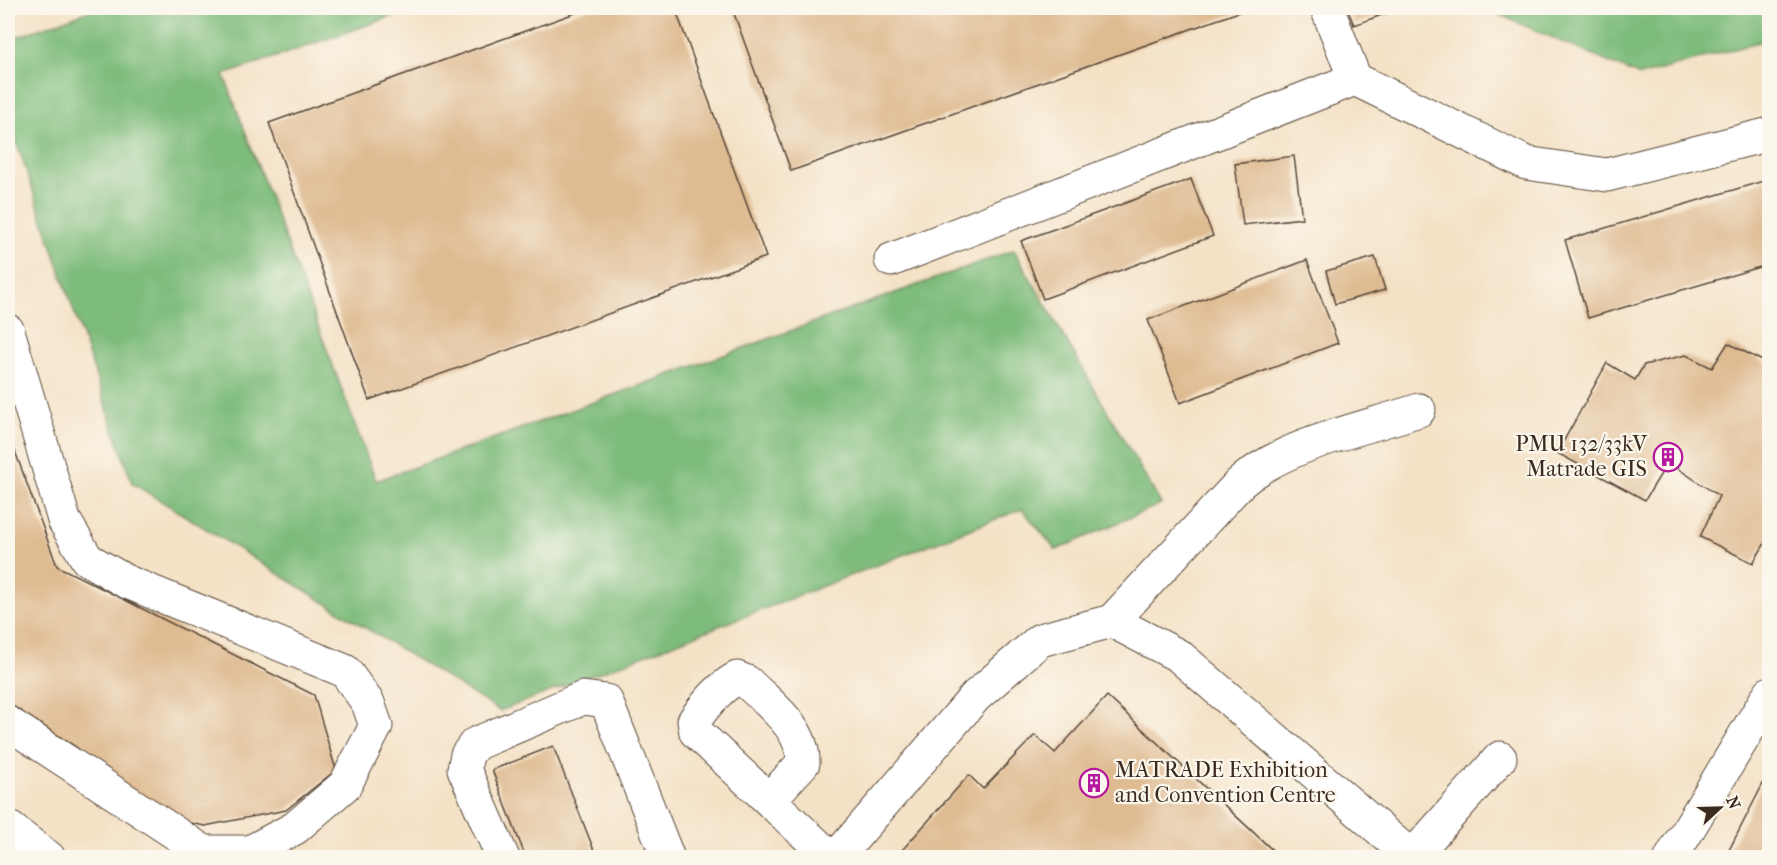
<svg xmlns="http://www.w3.org/2000/svg" width="1777" height="865" viewBox="0 0 1777 865" font-family="'IM FELL French Canon',serif">
<rect width="100%" height="100%" fill="#fbf7ec"/>
<filter id="ink" filterUnits="userSpaceOnUse"><feTurbulence type="fractalNoise" baseFrequency=".0167" numOctaves="2"/><feDisplacementMap in="SourceGraphic" scale="12" xChannelSelector="R" yChannelSelector="G"/><feConvolveMatrix kernelMatrix="1 2 1 2 8 2 1 2 1" color-interpolation-filters="sRGB"/></filter>
<filter id="wash" filterUnits="userSpaceOnUse"><feTurbulence type="fractalNoise" baseFrequency=".008" numOctaves="4" result="noise"/><feDisplacementMap in="SourceGraphic" scale="24" xChannelSelector="R" yChannelSelector="G"/><feGaussianBlur stdDeviation="1.35" result="paint"/><feColorMatrix in="noise" values="0 0 0 0 0 0 0 0 0 0 0 0 0 0 0 0 0 1.4 0 .05"/><feComposite in="paint" operator="in"/></filter>
<g filter="url(#wash)">
<rect width="100%" height="100%" fill="#f4e2c7"/>
<path fill="#7ebc7b" stroke="#5c734c" stroke-width="1.5" d="M98,8H416L224,75L376,481L1014,250L1161,504L1056,550L1022,509L500,711L132,483L8,117V40Z
M1484,8H1769V39L1640,76Z"/>
<g id="blocks">
<path fill="#dfbb92" d="M589,8H675L766,257L369,400L269,123Z
M732,8H1250L791,171Z
M1347,8H1401L1354,25Z
M1294,156L1302,218L1243,225L1235,164Z
M1191,179L1213,236L1043,299L1021,241Z
M1770,179V264L1588,318L1565,240Z
M1375,257L1385,290L1335,304L1326,271Z
M1307,260L1338,343L1180,403L1148,320Z
M1728,343L1770,365V535L1753,563L1700,537L1719,496L1668,462L1645,500L1557,453L1607,363L1635,380L1644,365L1686,355L1712,368Z
M8,432L57,566L314,695L336,770L286,810L205,826L162,817L76,747L8,703Z
M1107,696L1281,858H895L969,775L983,789L1035,735L1055,753Z
M553,746L597,858H526L492,770Z
M1770,770V858H1725Z"/>
</g>
</g>
<g filter="url(#ink)">
<use href="#blocks" fill-opacity="0" stroke="#574637" stroke-width="1.5"/>
<g fill="none" stroke-linecap="round" stroke-linejoin="round">
<g stroke="#574637" stroke-width="35">
<path id="minor" d="M1327,8L1355,79L1526,163L1607,175L1770,134
M891,260L1355,79
M8,331L64,520L87,559L125,581L345,671L368,703L376,726L345,785L295,828L250,852H204L8,723
M1112,621L1240,483C1284,444 1363,429 1419,410
M770,799L803,763C804,728 770,705 747,682L737,678C720,687 705,705 694,721L696,732L831,858
M8,827L49,858
M1412,857L1500,758
M503,858L464,769L467,755L475,744L583,698L606,701L668,858
M836,858L976,696L1040,640L1112,621L1179,656L1413,858
M1671,858L1770,693"/>
</g>
<use href="#minor" stroke="#fff" stroke-width="33"/>
</g>
</g>
<defs>
<g id="building-ring" transform="scale(1.5)"><circle r="9.5" fill="#fbf7ec" stroke="#b5179e" stroke-width="1.5"/><path d="M-4-6H4V6H1V3H-1V6H-4ZM-2.5-4.3h1.7v1.8h-1.7ZM.8-4.3h1.7v1.8H.8ZM-2.5-1h1.7V.8h-1.7ZM.8-1h1.7V.8H.8Z" fill="#b5179e"/></g>
</defs>
<g fill-rule="evenodd">
<use href="#building-ring" x="1668" y="457"/>
<use href="#building-ring" x="1094" y="783"/>
</g>
<g text-anchor="middle" dominant-baseline="central" stroke-width="4.5" stroke-linejoin="round" paint-order="stroke">
<g font-size="22" fill="#3b2a1e" stroke="#fbf7ec" text-anchor="end">
<text x="1647" y="444">PMU 132/33kV<tspan x="1647" dy="25">Matrade GIS</tspan></text>
<text x="1115" y="770" text-anchor="start">MATRADE Exhibition<tspan x="1115" dy="25">and Convention Centre</tspan></text>
</g>
</g>
<rect width="1777" height="865" fill="none" stroke="#fbf7ec" stroke-width="30"/>
<g transform="translate(1720 808) rotate(68)" stroke="#fbf7ec" stroke-width="4.5" paint-order="stroke">
<path d="M0-4.5L10 22L0 15L-10 22Z" fill="#3b2a1e"/>
<text y="-9" font-size="16" font-weight="bold" text-anchor="middle" fill="#3b2a1e">N</text>
</g>
</svg>
